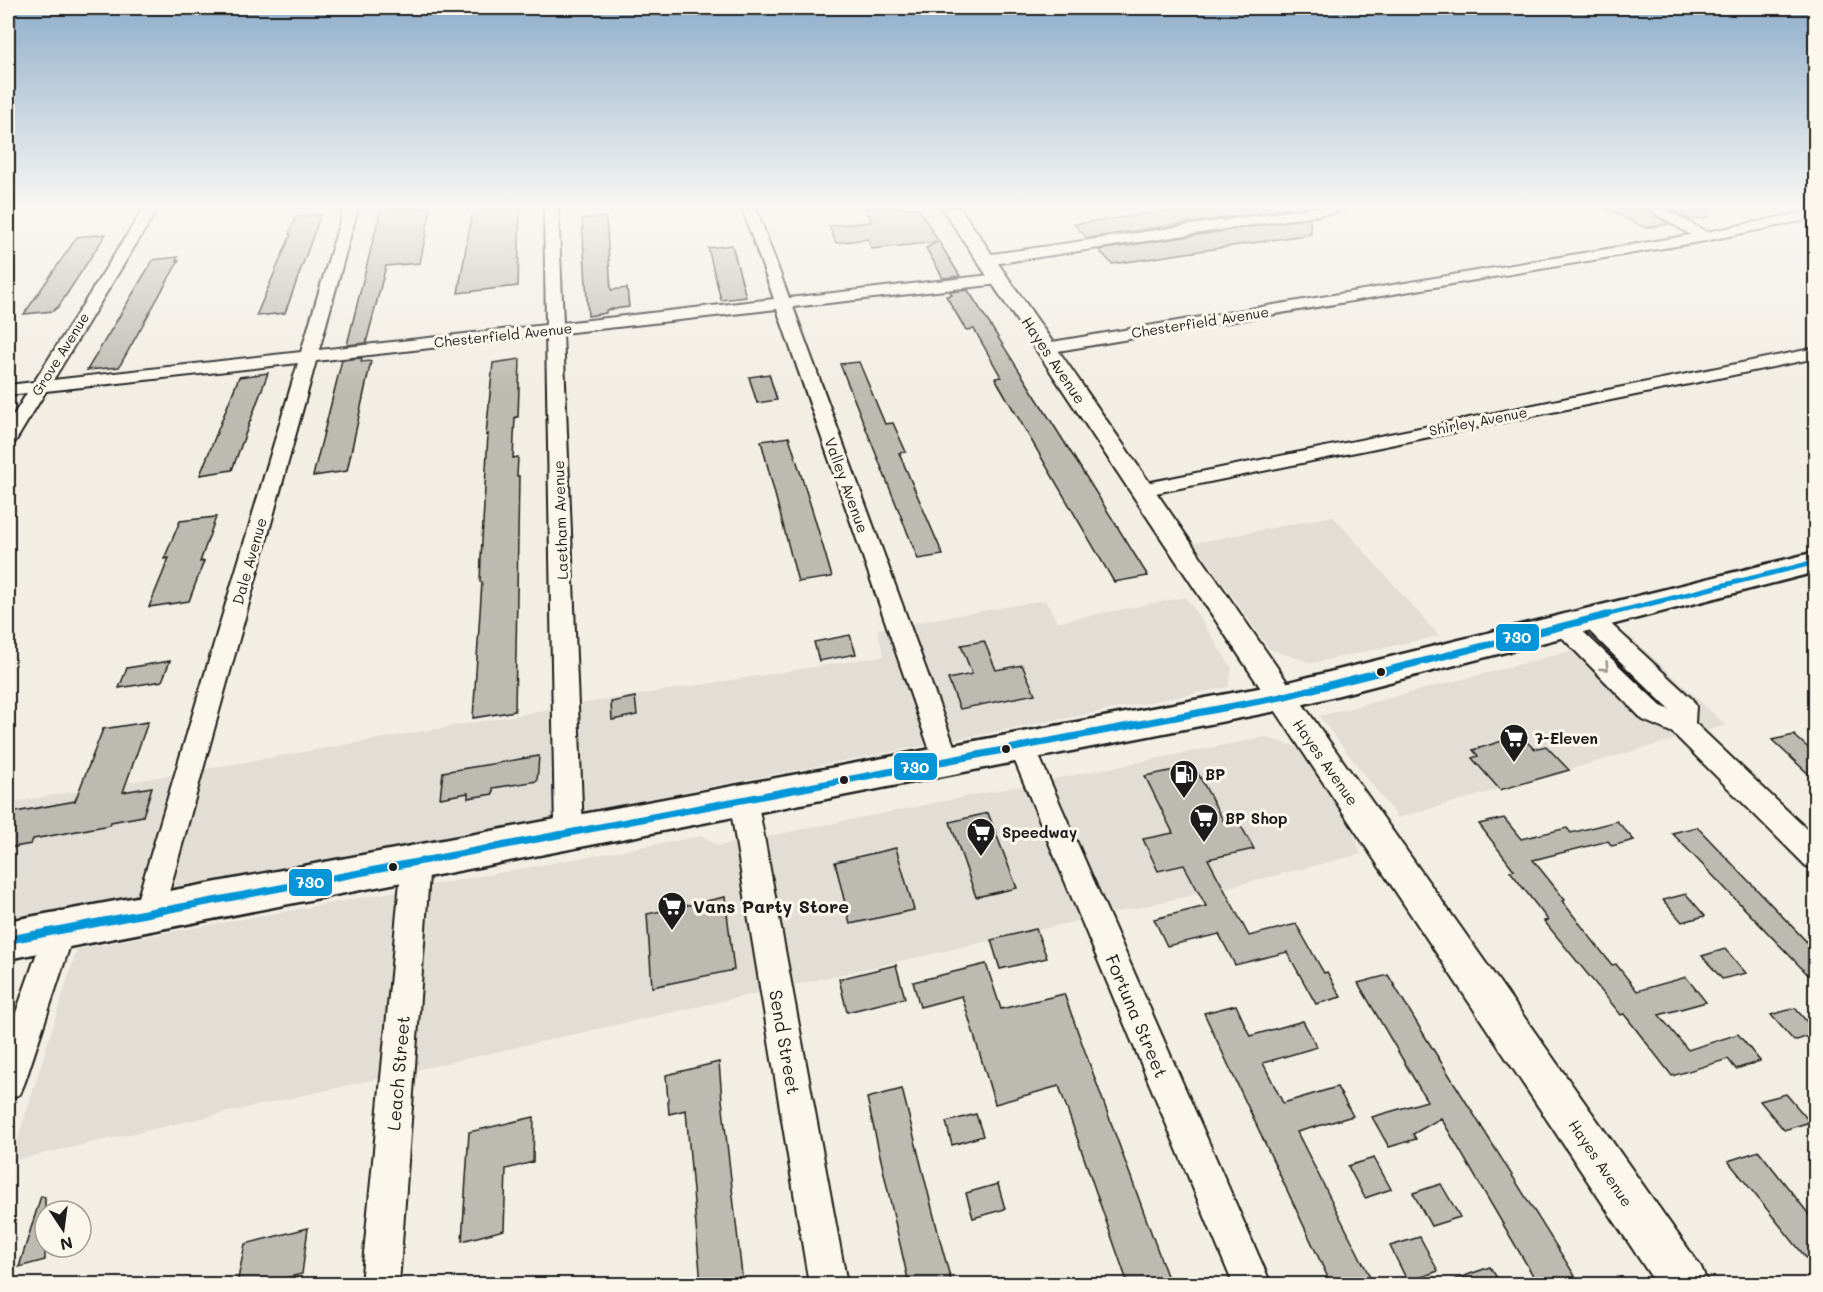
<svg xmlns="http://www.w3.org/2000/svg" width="1823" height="1292" viewBox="0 0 1823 1292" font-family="Mali,sans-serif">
<rect width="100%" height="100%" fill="#f2eee4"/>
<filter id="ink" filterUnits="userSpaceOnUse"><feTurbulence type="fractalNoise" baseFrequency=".0167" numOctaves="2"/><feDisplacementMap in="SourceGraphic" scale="12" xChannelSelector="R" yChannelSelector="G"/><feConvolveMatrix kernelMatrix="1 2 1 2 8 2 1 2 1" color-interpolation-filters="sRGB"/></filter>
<g filter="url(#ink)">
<path fill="#e2ded5" d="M1333,516L1439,636L1312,663L1269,649L1195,543Z
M1186,597L1232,668L1228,687L8,922V803L586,703L884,656L877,629L1045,600L1057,622Z
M1630,636L1726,725L1398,818L1319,716Z
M1265,737L1298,747L1354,834L1361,854L1229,887L11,1161L77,949L702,836L719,846Z"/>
<path fill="#bdbab1" stroke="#1c1c1c" stroke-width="1.5" d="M381,208H431L420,263L386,266L366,343L347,345Z
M473,208H520L518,286L458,293Z
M866,208H918L960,276L943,278L926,248L937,242L872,249L868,239L836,243L829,226L872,222Z
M1191,208H1293L1087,238L1074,224Z
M1606,208H1644L1669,224L1645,228Z
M1668,208H1708L1709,217L1690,220Z
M321,214L285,313L256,316L291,234H289L296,217Z
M606,217L611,290L627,288L629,307L606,310V313L588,316L582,219Z
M1310,218L1311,234L1154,258L1112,264L1099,250Z
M106,234L59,306L53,311L24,314L77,237Z
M732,245L746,297L721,300L708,248Z
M178,257L176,261L179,260L119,367L87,370L153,260Z
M968,290L1070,451L1148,576L1114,582L995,378L1001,377L982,343L974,329L966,330L946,296L952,295L950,292Z
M362,358L361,362L371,361L347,471L313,476L342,360Z
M520,359L518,417H515L513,458L518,457L517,476H519L515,711L473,718L482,582H480L481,558L488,434L486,435L493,363Z
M859,362L885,424L893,423L906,452L899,453L943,555L918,559L840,364Z
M268,373L232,470L200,475L239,377Z
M769,374L777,400L757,403L749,377Z
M789,437L814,516L832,577L798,582L761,441Z
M216,517L200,562L204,561L189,601L149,607L169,558L164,559L180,521Z
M850,635L856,654L819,661L814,642Z
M984,641L996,670L1022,665L1035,694L960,709L948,679L972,674L961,645Z
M170,661L162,681L119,688L127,668Z
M635,697L637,715L612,720L611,702Z
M148,722L123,792L152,787L143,816L111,822L110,825L33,839L31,844L8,848V831L16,812L75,801L103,729Z
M1794,735L1815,754V780L1772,740Z
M1515,737L1521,744L1527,742L1534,749L1546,746L1569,770L1500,790L1472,758L1478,756L1473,750Z
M539,756L537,781L493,788V794L468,798V793L440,798L443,772Z
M1194,766L1224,822L1237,819L1254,849L1208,859L1249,936L1296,924L1324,973L1327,972L1341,997L1316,1004L1287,952L1235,965L1219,934L1167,946L1154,919L1206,906L1184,865L1158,871L1143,839L1173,833L1145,776Z
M988,813L1017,888L976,897L950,822Z
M1504,818L1521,839L1567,828L1571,833L1617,821L1634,840L1612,846L1608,841L1533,860L1565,900L1562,901L1612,965L1616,964L1637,991L1686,977L1706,1002L1659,1015L1688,1050L1738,1034L1760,1061L1736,1069L1728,1059L1672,1076L1624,1014L1621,1015L1544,921L1548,920L1510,871L1514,870L1479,824Z
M1697,827L1807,942L1815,939V982L1672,833Z
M896,848L914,910L850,924L835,862Z
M1686,894L1705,916L1682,922L1663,900Z
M725,897L734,970L652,987L647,914Z
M1036,929L1047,958L1000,969L991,940Z
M1725,949L1746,973L1722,979L1702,956Z
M986,964L1001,1009L1064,994L1170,1284H1128L1059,1086L995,1104L962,996L920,1007L913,982Z
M896,965L905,998L847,1012L839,979Z
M1388,975L1426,1038L1580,1284H1538L1441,1118L1413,1134L1416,1139L1389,1147L1372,1117L1427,1101L1358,983Z
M1236,1005L1250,1036L1303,1021L1317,1047L1263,1063L1283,1103L1337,1087L1353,1116L1297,1132L1370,1277L1346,1284H1331L1204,1013Z
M1795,1008L1815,1031V1034L1794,1041L1771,1015Z
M719,1062L722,1100L743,1284H701L686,1110L669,1114L666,1075Z
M902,1089L941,1244L952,1284H909L867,1098Z
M1786,1094L1810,1122L1784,1130L1760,1101Z
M976,1114L983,1136L952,1145L946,1122Z
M534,1117L533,1162L506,1169L504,1230L462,1241L469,1132Z
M1759,1151L1815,1222V1269L1728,1161Z
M1374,1158L1391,1189L1365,1198L1348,1166Z
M998,1184L1005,1209L973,1218L966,1193Z
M1441,1184L1460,1217L1431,1226L1413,1193Z
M41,1196L45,1197V1260L19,1267Z
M308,1228L302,1274L260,1284H237L245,1244Z
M1420,1237L1438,1271L1408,1282L1390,1246Z
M1490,1267L1501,1284H1447V1282Z"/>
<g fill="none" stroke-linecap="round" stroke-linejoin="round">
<g stroke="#1c1c1c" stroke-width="4">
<path id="minor" d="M144,208H158L53,380L301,352L344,208H358L319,350L546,325L544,208H558L563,323L774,299L742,208H756L789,298L999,274L1005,276L1007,279L999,284L793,307L960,762L956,770L947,773L938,770L934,762L777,309L563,333L583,831L579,839L569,843L559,839L555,831L546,335L316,361L163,914L159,924L148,928L137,924L133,914L298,363L46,391L15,442L8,444V424L27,393L8,395V385L34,382Z
M1309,208H1345L1338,212L986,265L978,260L986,255Z
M1646,208H1663L1707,232L1816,210V218L1705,241L1046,353L1040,352L1037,348L1040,344L1046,343L1691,235Z
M1816,348V358L1141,496L1134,494L1131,490L1134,486L1141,484Z
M1592,612L1600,614L1692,699L1696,706L1695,723L1816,838V869L1806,866L1673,733L1643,720L1551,626L1555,620L1563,618L1571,620L1661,706L1670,710L1584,626L1580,620L1584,614Z
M1022,737L1031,740L1035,747L1271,1284H1233L1009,747L1013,740Z
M743,788L753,791L757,799L847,1284H809L729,799L733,791Z
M416,848L426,852L430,861L399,1284H361L402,861L406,852Z
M60,916L71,920L75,930L25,1082L20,1094L8,1099V1035L45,930L49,920Z"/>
</g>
<g stroke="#1c1c1c" stroke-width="4">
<path id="tertiary" d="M942,208H960L1292,689L1701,1267L1708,1284H1656Z"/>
</g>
<g stroke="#1c1c1c" stroke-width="5">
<path id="secondary" d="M1816,552V572L1281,710L8,959V921L1281,684Z"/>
</g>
<use href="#minor" fill="#fbf7ec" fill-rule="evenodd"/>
<use href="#tertiary" fill="#fbf7ec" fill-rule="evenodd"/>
<use href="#secondary" fill="#fbf7ec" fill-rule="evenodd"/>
<g stroke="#fbf7ec" stroke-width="9">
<path id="bus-1-far2" d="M1601,616L1816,562"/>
</g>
<g stroke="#fbf7ec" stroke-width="11">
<path id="bus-1-far1" d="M155,912L1281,697L1607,615"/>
</g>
<g stroke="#fbf7ec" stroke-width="13">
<path id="bus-1" d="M8,940L163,910"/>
</g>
<use href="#bus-1-far2" stroke="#0696d7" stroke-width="5"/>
<use href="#bus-1-far1" stroke="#0696d7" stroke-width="7"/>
<use href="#bus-1" stroke="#0696d7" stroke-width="8"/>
</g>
<defs><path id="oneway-chevron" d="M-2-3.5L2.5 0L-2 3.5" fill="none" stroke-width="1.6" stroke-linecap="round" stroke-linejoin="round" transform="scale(1.5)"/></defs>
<use stroke="#97948e" href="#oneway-chevron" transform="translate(1605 667) rotate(44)"/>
</g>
<linearGradient id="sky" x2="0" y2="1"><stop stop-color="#8faecb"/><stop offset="0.53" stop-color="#f9f7f3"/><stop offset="1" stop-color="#f9f7f3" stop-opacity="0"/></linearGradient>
<rect width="1823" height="389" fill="url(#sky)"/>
<defs>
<g id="supermarket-pin" transform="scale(1.5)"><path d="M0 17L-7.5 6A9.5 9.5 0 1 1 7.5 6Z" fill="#1c1c1c" stroke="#fbf7ec"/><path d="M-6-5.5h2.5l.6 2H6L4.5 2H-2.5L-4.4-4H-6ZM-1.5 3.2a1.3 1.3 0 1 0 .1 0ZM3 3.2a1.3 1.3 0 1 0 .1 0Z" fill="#fff"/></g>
<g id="fuel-pin" transform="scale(1.5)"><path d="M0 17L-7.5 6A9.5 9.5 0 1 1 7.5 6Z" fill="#1c1c1c" stroke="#fbf7ec"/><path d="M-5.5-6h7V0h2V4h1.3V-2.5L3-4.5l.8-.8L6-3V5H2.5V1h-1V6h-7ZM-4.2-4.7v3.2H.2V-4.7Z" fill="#fff"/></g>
</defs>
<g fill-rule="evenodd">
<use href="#supermarket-pin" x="1514" y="738"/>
<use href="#fuel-pin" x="1184" y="774"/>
<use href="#supermarket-pin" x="1204" y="818"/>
<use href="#supermarket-pin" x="981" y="832"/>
<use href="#supermarket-pin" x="672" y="906"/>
</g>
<g fill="#1c1c1c" stroke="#fbf7ec" stroke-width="2">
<circle cx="1381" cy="672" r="5"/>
<circle cx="1006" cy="749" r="5"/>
<circle cx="844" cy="780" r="5"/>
<circle cx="393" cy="867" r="5"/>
</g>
<g text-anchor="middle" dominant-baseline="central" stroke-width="6" stroke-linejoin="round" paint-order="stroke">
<g font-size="14" fill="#1c1c1c" stroke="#fbf7ec">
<text transform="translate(1200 322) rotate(-9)">Chesterfield Avenue</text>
<text transform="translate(503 335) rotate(-6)">Chesterfield Avenue</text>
<text transform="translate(60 354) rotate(-58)">Grove Avenue</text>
<text transform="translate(1478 421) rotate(-11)">Shirley Avenue</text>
</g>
<g font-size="15" fill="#1c1c1c" stroke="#fbf7ec">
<text transform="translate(1054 360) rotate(56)">Hayes Avenue</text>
<text transform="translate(847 485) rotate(70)">Valley Avenue</text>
<text transform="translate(560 520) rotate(-92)">Laetham Avenue</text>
<text transform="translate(249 561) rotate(-74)">Dale Avenue</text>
<text transform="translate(1326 762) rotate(55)">Hayes Avenue</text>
<text transform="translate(1601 1163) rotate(56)">Hayes Avenue</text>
</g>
<g font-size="15" font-weight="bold" fill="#1c1c1c" stroke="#fbf7ec" text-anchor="start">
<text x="1535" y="738">7-Eleven</text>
<text x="1205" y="774">BP</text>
<text x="1225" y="818">BP Shop</text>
<text x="1002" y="832">Speedway</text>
</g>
<g font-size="18" font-weight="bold" fill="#1c1c1c" stroke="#fbf7ec" text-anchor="start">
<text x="693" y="906">Vans Party Store</text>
</g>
<g font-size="18" fill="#1c1c1c" stroke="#fbf7ec">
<text transform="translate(1137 1016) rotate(67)">Fortuna Street</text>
<text transform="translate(785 1042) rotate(80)">Send Street</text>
<text transform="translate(398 1073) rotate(-85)">Leach Street</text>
</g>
</g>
<g stroke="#fbf7ec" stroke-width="2">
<rect x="1495" y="623" width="45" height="29" rx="6" fill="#0696d7"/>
<rect x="893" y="752" width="45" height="29" rx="6" fill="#0696d7"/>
<rect x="288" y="868" width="45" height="29" rx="6" fill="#0696d7"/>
</g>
<g font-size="16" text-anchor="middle" font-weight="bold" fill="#fff">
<text x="1517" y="643">730</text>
<text x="915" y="773">730</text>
<text x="310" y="888">730</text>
</g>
<rect width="1823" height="1292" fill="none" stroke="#fbf7ec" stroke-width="30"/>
<rect x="15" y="15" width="1793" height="1262" fill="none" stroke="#1c1c1c" stroke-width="2" filter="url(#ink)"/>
<g transform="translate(63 1229) rotate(167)"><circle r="28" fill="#fbf7ec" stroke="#a29f99" stroke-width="1.5"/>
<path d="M0-4.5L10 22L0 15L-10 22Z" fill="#1c1c1c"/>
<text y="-9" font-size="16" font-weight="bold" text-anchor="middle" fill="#1c1c1c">N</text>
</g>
</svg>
